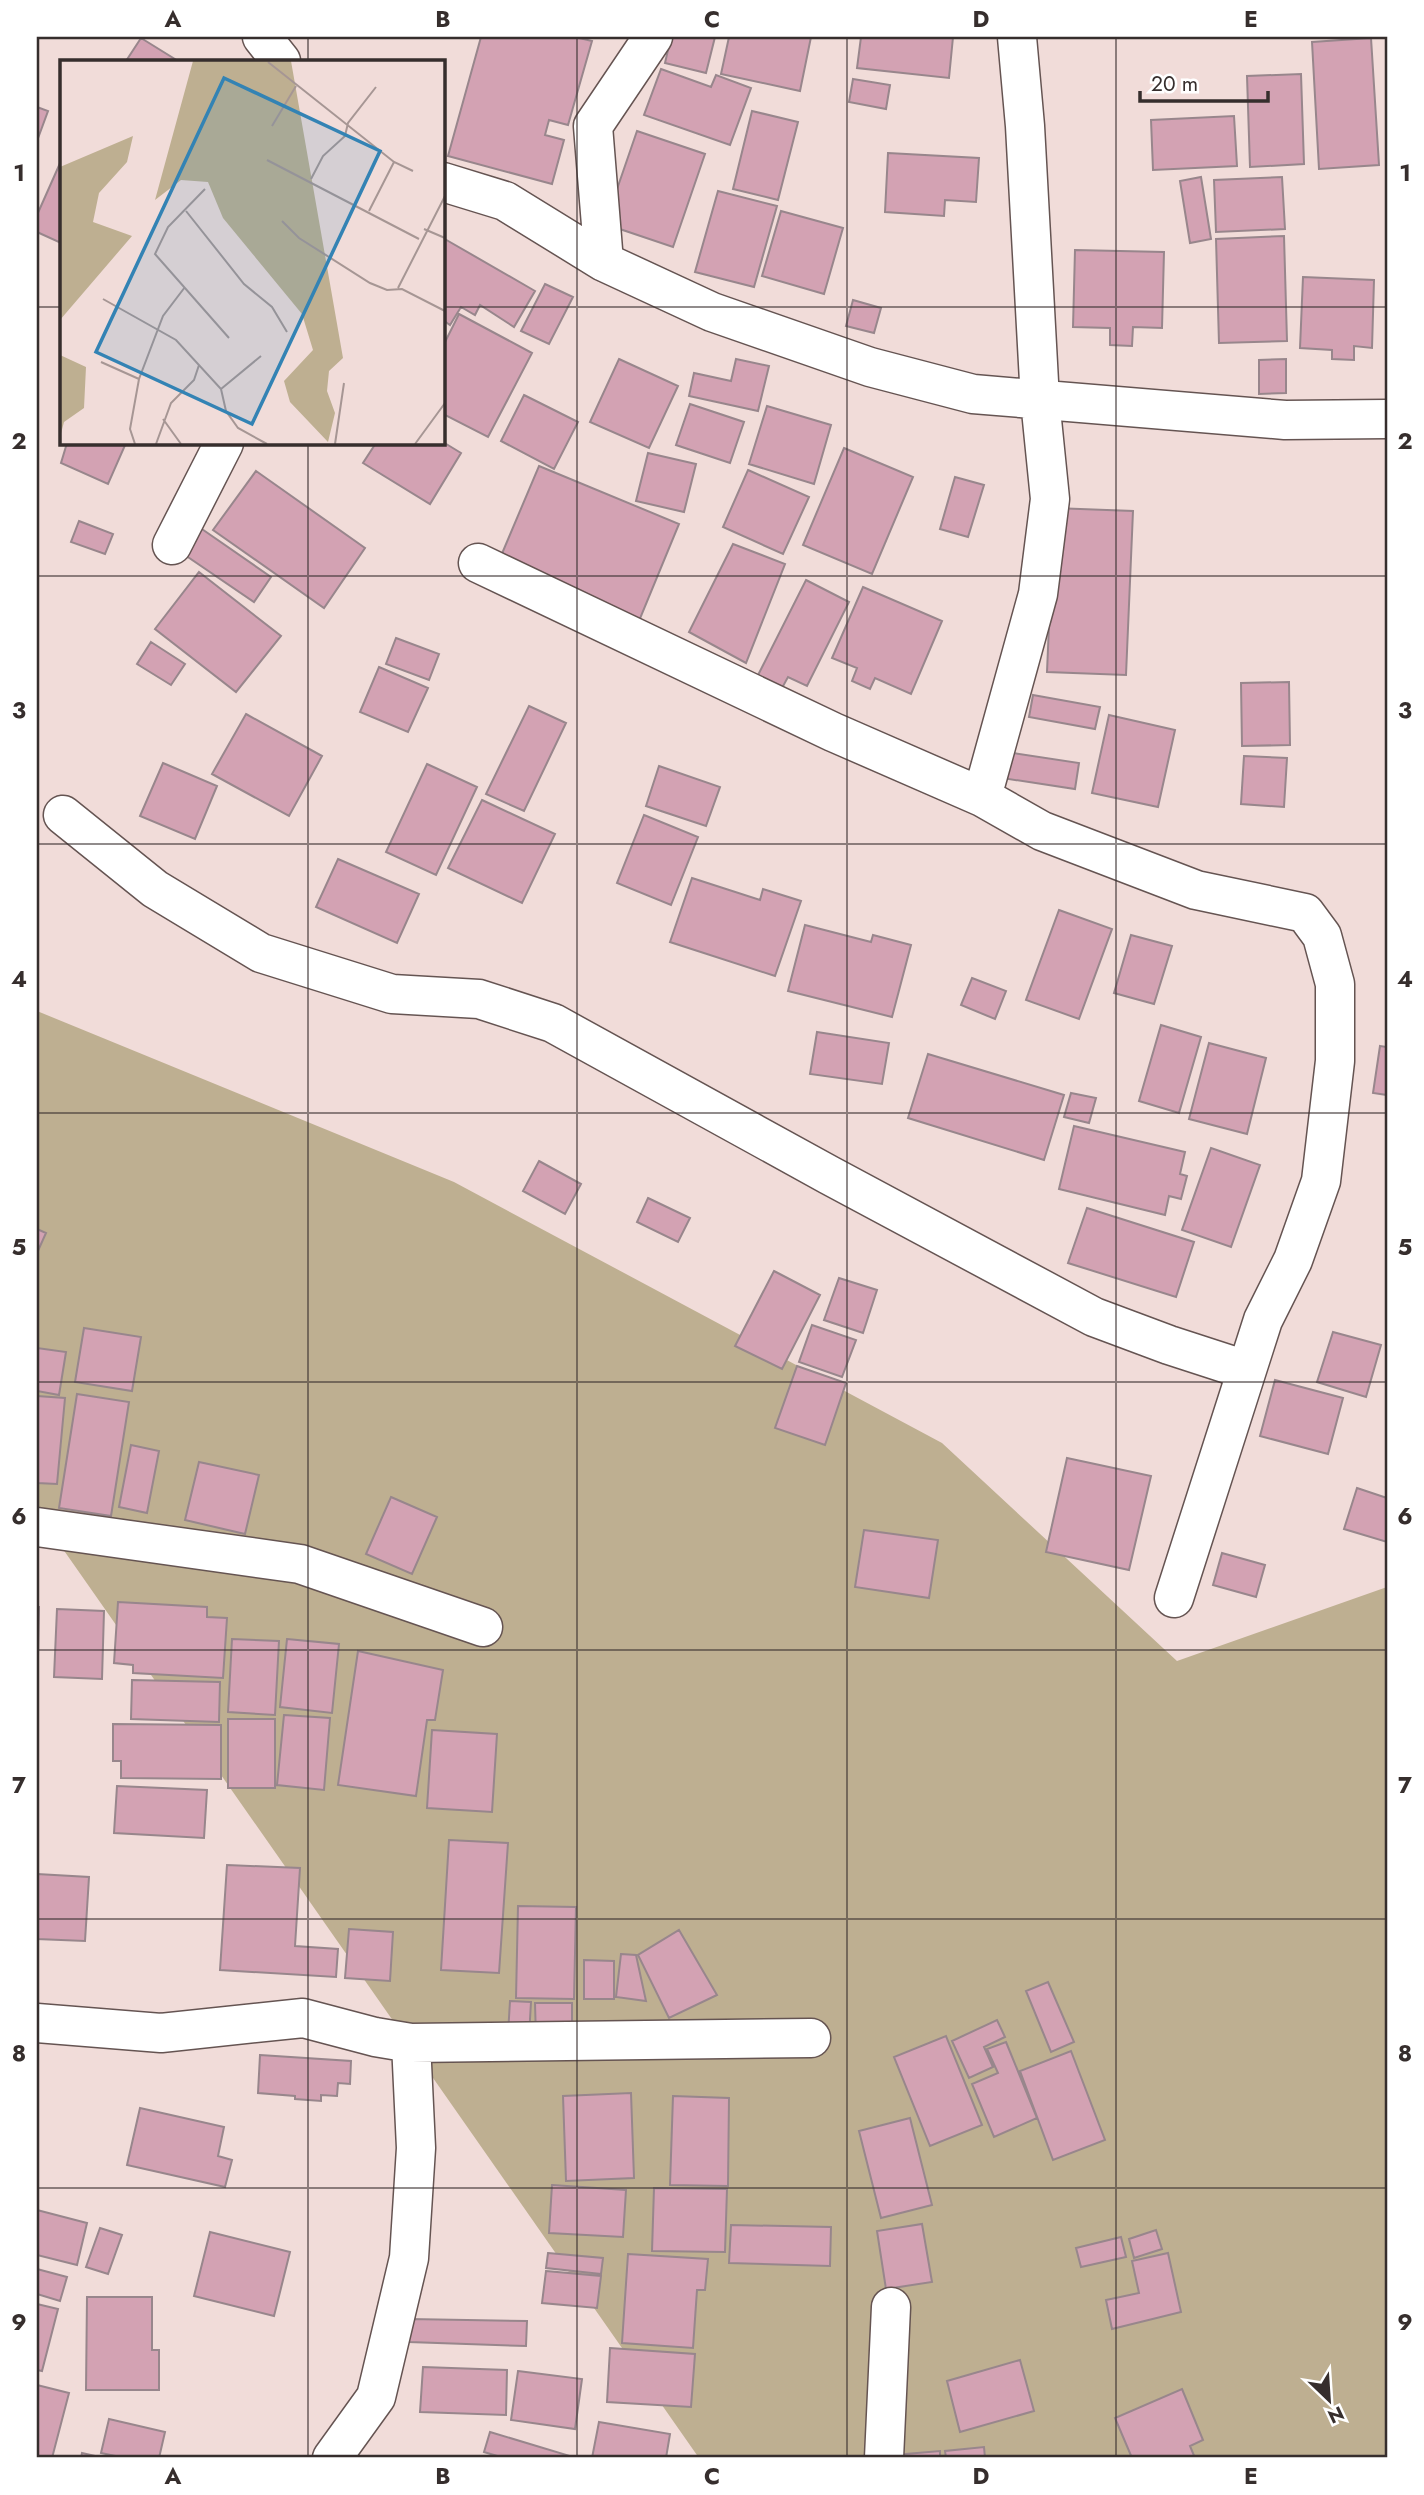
<svg xmlns="http://www.w3.org/2000/svg" width="1424" height="2495" viewBox="0 0 1424 2495" font-family="Jost,sans-serif">
<rect width="100%" height="100%" fill="#f1dcd9"/>
<path fill="#beaf91" d="M37,1011L454,1182L942,1443L1177,1661L1387,1587V2458H699L37,1512Z"/>
<path fill="#d3a2b3" stroke="#98868c" stroke-width="2" d="M481,37H575L592,41L568,125L549,120L545,135L564,140L552,184L448,156Z
M671,37H715L706,73L665,63Z
M729,37H811L800,91L721,74Z
M861,37H953L949,78L857,68Z
M141,38L178,61H126Z
M1371,38L1379,165L1319,169L1312,42Z
M661,69L711,87L716,75L751,88L730,145L644,115Z
M1301,74L1304,164L1250,167L1247,76Z
M853,79L890,85L886,109L849,102Z
M37,107L48,111L37,141Z
M752,111L798,122L778,200L733,189Z
M1234,116L1237,166L1153,170L1151,120Z
M637,131L705,154L673,247L605,224Z
M888,153L979,158L976,202L945,200L944,216L885,212Z
M61,161V243L37,232V215Z
M1201,177L1211,239L1190,243L1180,181Z
M1282,177L1285,229L1216,232L1214,180Z
M718,191L777,206L754,287L695,272Z
M781,211L843,228L824,294L762,276Z
M1284,236L1287,341L1219,343L1216,239Z
M443,238L535,291L514,327L480,305L475,315L461,307L450,325L443,320Z
M1075,250L1164,252L1162,328L1133,327L1132,346L1110,345V328L1073,327Z
M1303,277L1374,280L1372,348L1354,346V360L1332,359V350L1300,348Z
M545,284L573,297L549,344L521,331Z
M853,300L881,308L874,333L846,326Z
M459,314L532,353L488,437L443,414V346Z
M619,359L678,386L649,448L590,422Z
M736,359L769,366L758,411L689,396L694,373L731,381Z
M1286,359V393L1259,394V360Z
M524,395L578,422L554,469L501,441Z
M690,404L744,422L730,463L676,445Z
M767,406L831,425L814,484L749,464Z
M443,442L461,453L430,504L363,463L376,443Z
M67,443H126L108,484L61,463Z
M844,448L913,477L872,574L803,545Z
M648,453L696,464L684,512L636,501Z
M539,466L679,524L639,621L498,563Z
M748,470L809,497L783,554L723,527Z
M256,471L365,548L324,608L213,530Z
M955,477L984,485L968,537L940,529Z
M1054,508L1133,511L1126,675L1047,672Z
M79,521L113,534L105,554L71,542Z
M199,527L271,577L254,602L182,553Z
M733,544L785,564L746,663L689,632Z
M199,572L281,636L236,692L155,629Z
M806,580L849,602L807,686L788,677L776,699L752,687Z
M863,587L942,621L911,694L875,678L870,689L852,681L857,668L832,658Z
M396,638L439,654L429,680L386,664Z
M151,642L185,664L171,685L137,664Z
M379,667L428,688L408,732L360,712Z
M1289,682L1290,745L1242,746L1241,683Z
M1033,695L1100,707L1095,729L1029,717Z
M529,706L566,723L524,811L486,794Z
M246,714L322,756L289,816L212,774Z
M1109,715L1175,730L1158,807L1092,793Z
M1006,752L1079,763L1075,789L1002,778Z
M1244,756L1287,758L1284,807L1241,804Z
M163,763L217,786L195,839L140,816Z
M427,764L477,787L436,875L386,852Z
M659,766L720,787L706,826L646,806Z
M482,800L555,834L522,903L448,868Z
M644,815L698,837L671,905L617,883Z
M338,859L419,894L397,943L316,907Z
M692,878L760,900L763,889L801,901L775,976L670,942Z
M1059,910L1112,929L1079,1019L1026,1000Z
M805,925L871,942L873,935L911,945L892,1017L788,991Z
M1131,935L1172,946L1154,1004L1114,993Z
M972,978L1006,991L995,1019L961,1005Z
M1161,1025L1201,1037L1179,1113L1139,1101Z
M817,1032L889,1043L882,1084L810,1074Z
M1209,1043L1266,1058L1247,1134L1189,1119Z
M1380,1046L1387,1047V1095L1373,1093Z
M928,1054L1064,1095L1044,1160L908,1118Z
M1071,1093L1096,1098L1089,1123L1064,1117Z
M1074,1126L1185,1152L1180,1174L1187,1176L1181,1199L1169,1196L1165,1215L1059,1189Z
M1211,1148L1260,1165L1231,1247L1182,1230Z
M539,1161L581,1184L565,1214L523,1191Z
M648,1198L690,1218L678,1242L637,1222Z
M1087,1208L1194,1242L1176,1297L1068,1263Z
M37,1229L46,1233L37,1253Z
M774,1271L820,1295L782,1369L735,1346Z
M839,1278L877,1290L863,1333L824,1320Z
M812,1325L856,1340L842,1377L799,1362Z
M84,1328L141,1337L132,1391L75,1382Z
M1333,1332L1381,1345L1366,1397L1317,1382Z
M37,1348L66,1352L59,1395L37,1391Z
M797,1366L846,1383L825,1445L775,1428Z
M1275,1380L1343,1398L1328,1454L1260,1436Z
M77,1394L129,1402L111,1516L59,1508Z
M37,1396L65,1398L57,1484L37,1483Z
M131,1445L159,1451L147,1513L119,1507Z
M1067,1458L1151,1476L1129,1570L1046,1552Z
M199,1462L259,1475L245,1534L185,1520Z
M1357,1488L1387,1498V1542L1344,1529Z
M391,1497L437,1517L412,1574L366,1554Z
M864,1530L938,1540L929,1598L855,1587Z
M1222,1553L1265,1565L1256,1597L1213,1585Z
M118,1602L207,1607V1617L227,1618L223,1678L133,1673V1665L114,1663Z
M37,1607H39L37,1705Z
M57,1609L104,1611L102,1679L54,1677Z
M232,1639L279,1641L275,1715L228,1712Z
M287,1639L339,1644L332,1713L280,1707Z
M358,1651L443,1670L435,1720H427L416,1796L338,1785Z
M132,1680L220,1682L219,1722L131,1719Z
M284,1715L330,1718L324,1790L277,1785Z
M228,1719H275V1788H228Z
M113,1724L221,1725V1779L121,1778V1761H113Z
M432,1730L497,1734L492,1812L427,1808Z
M117,1786L207,1790L204,1838L114,1833Z
M449,1840L508,1843L499,1973L441,1970Z
M227,1865L300,1868L295,1946L338,1949L336,1977L220,1970Z
M37,1874L89,1877L85,1941L37,1939Z
M518,1906L576,1907L574,1999L516,1998Z
M349,1929L393,1932L390,1981L345,1978Z
M679,1930L717,1995L669,2018L638,1955Z
M621,1954L636,1955L646,2001L616,1997Z
M584,1960L614,1961V1999H584Z
M1048,1982L1074,2042L1051,2052L1026,1991Z
M510,2001L531,2002L529,2036L508,2034Z
M535,2003H572V2037L536,2038Z
M997,2020L1005,2037L984,2047L993,2067L969,2078L952,2041Z
M946,2036L982,2125L930,2146L894,2057Z
M1006,2042L1037,2118L994,2137L972,2084L998,2073L987,2049Z
M1071,2051L1105,2140L1053,2160L1020,2071Z
M260,2055L351,2061L350,2084L338,2083L337,2096L321,2095V2101L295,2099V2096L258,2093Z
M631,2093L634,2178L566,2181L563,2096Z
M673,2096L729,2098L728,2186L670,2185Z
M140,2108L224,2127L218,2156L232,2160L225,2187L127,2165Z
M910,2118L932,2205L881,2218L859,2131Z
M552,2185L626,2190L623,2237L549,2233Z
M654,2188L727,2189L725,2252L652,2251Z
M37,2210L87,2223L77,2265L37,2255Z
M922,2224L932,2282L886,2289L877,2231Z
M731,2225L831,2227L830,2266L729,2263Z
M100,2228L122,2235L108,2274L86,2267Z
M1156,2230L1162,2249L1134,2258L1129,2239Z
M210,2232L290,2252L274,2316L194,2296Z
M1121,2237L1126,2257L1081,2267L1076,2248Z
M548,2253L603,2258L601,2274L546,2268Z
M1168,2253L1181,2312L1112,2329L1106,2300L1139,2293L1132,2261Z
M628,2254L708,2259L705,2290H697L693,2348L622,2343Z
M37,2269L67,2277L60,2301L37,2294Z
M546,2271L601,2276L597,2308L542,2303Z
M87,2297H152V2350H159V2390H86Z
M37,2304L58,2309L42,2371L37,2370Z
M409,2319L527,2321L526,2346L409,2342Z
M610,2348L695,2354L691,2407L607,2402Z
M1020,2360L1034,2411L960,2432L947,2381Z
M423,2367L507,2370L506,2415L420,2412Z
M518,2371L582,2379L575,2429L511,2420Z
M37,2385L69,2393L52,2458H37Z
M1182,2389L1203,2440L1190,2446L1195,2458H1132L1115,2418Z
M109,2419L165,2432L159,2458H125L101,2453Z
M599,2422L670,2434L666,2458H592Z
M490,2432L570,2456L569,2458H504L484,2452Z
M984,2447L985,2458H946L945,2451Z
M940,2451V2458H894V2455Z
M82,2453L104,2458H81Z"/>
<g fill="none" stroke-linecap="round" stroke-linejoin="round">
<g stroke="#655452" stroke-width="41">
<path id="minor" d="M262,37L281,61
M443,182L505,201L604,262L712,312L870,367L973,394L1285,420L1387,419
M604,262L593,126L653,37
M172,545L224,443
M478,563L833,732L982,797L1042,831L1196,890L1305,913L1322,936L1335,984V1061L1321,1181L1293,1260L1263,1320L1174,1598
M982,797L1038,594L1050,499L1040,400L1025,126L1017,37
M63,815L155,889L261,953L392,994L479,999L553,1023L829,1175L1094,1317L1169,1345L1246,1370
M37,1527L300,1564L483,1627
M37,2023L161,2033L303,2018L375,2037L411,2043L811,2038
M332,2458L376,2397L409,2258L416,2148L411,2043
M884,2458L891,2307"/>
</g>
<use href="#minor" stroke="#fff" stroke-width="38"/>
</g>
<path fill="none" stroke="#362e2d" stroke-width="2" stroke-opacity="0.55" d="M308,37V61M577,37V2458M847,37V2458M1116,37V2458M37,307H61M443,307H1387M308,443V2458M37,576H1387M37,844H1387M37,1113H1387M37,1382H1387M37,1650H1387M37,1919H1387M37,2188H1387"/>
<g transform="translate(60 60)">
<rect width="385" height="385" fill="#f1dcd9"/>
<path d="M133,1H231L283,298L269,311L267,331L275,353L268,382L230,342L224,321L253,290L242,254L163,158L148,122L121,120L95,140ZM73,76L67,102L39,133L33,162L72,176L0,260V107ZM0,295L26,307L24,348L4,362L0,377Z" fill="#beaf91"/>
<path fill="none" stroke="#a69694" stroke-width="2" d="M208,2L334,102L353,111M212,66L236,26M207,100L359,179M251,119L263,96L285,76L288,63L316,27M145,129L108,167L95,194L169,278M126,151L184,224L212,247L227,272M309,151L334,102M222,161L239,178L310,223L327,230L342,229L385,251M364,169L385,178M338,228L385,136M43,239L116,280L161,329L166,351L178,368L207,384M41,302L79,319M161,329L201,296M103,359L121,384M75,384L70,369L79,319L103,256L125,227M96,384L111,343L134,320L139,305M275,384L284,323M355,384L385,343"/>
<path fill="#3383b4" fill-opacity="0.15" stroke="#3383b4" stroke-width="3.5" d="M164,18L320,91L192,364L36,292Z"/>
<rect width="385" height="385" fill="none" stroke="#362e2d" stroke-width="3.5"/>
</g>
<rect width="1424" height="2495" fill="none" stroke="#ffffff" stroke-width="77"/>
<g transform="translate(1329 2400) rotate(155)" stroke="#ffffff" stroke-width="5" paint-order="stroke">
<path d="M0-5L12 26L0 18L-12 26Z" fill="#362e2d"/>
<text y="-10" font-size="19" font-weight="bold" text-anchor="middle" fill="#362e2d">N</text>
</g>
<path d="M1140 91v10h128v-10" fill="none" stroke="#362e2d" stroke-width="3.5"/>
<text x="1151" y="91" font-size="21" fill="#362e2d" stroke="#ffffff" stroke-width="5" paint-order="stroke">20 m</text>
<rect x="38" y="38" width="1348" height="2418" fill="none" stroke="#362e2d" stroke-width="2.5"/>
<g font-size="23" text-anchor="middle" font-weight="bold" fill="#362e2d">
<text x="173" y="27">A</text>
<text x="443" y="27">B</text>
<text x="712" y="27">C</text>
<text x="981" y="27">D</text>
<text x="1251" y="27">E</text>
<text x="19" y="181">1</text>
<text x="1405" y="181">1</text>
<text x="19" y="449">2</text>
<text x="1405" y="449">2</text>
<text x="19" y="718">3</text>
<text x="1405" y="718">3</text>
<text x="19" y="987">4</text>
<text x="1405" y="987">4</text>
<text x="19" y="1255">5</text>
<text x="1405" y="1255">5</text>
<text x="19" y="1524">6</text>
<text x="1405" y="1524">6</text>
<text x="19" y="1793">7</text>
<text x="1405" y="1793">7</text>
<text x="19" y="2061">8</text>
<text x="1405" y="2061">8</text>
<text x="19" y="2330">9</text>
<text x="1405" y="2330">9</text>
<text x="173" y="2484">A</text>
<text x="443" y="2484">B</text>
<text x="712" y="2484">C</text>
<text x="981" y="2484">D</text>
<text x="1251" y="2484">E</text>
</g>
</svg>
